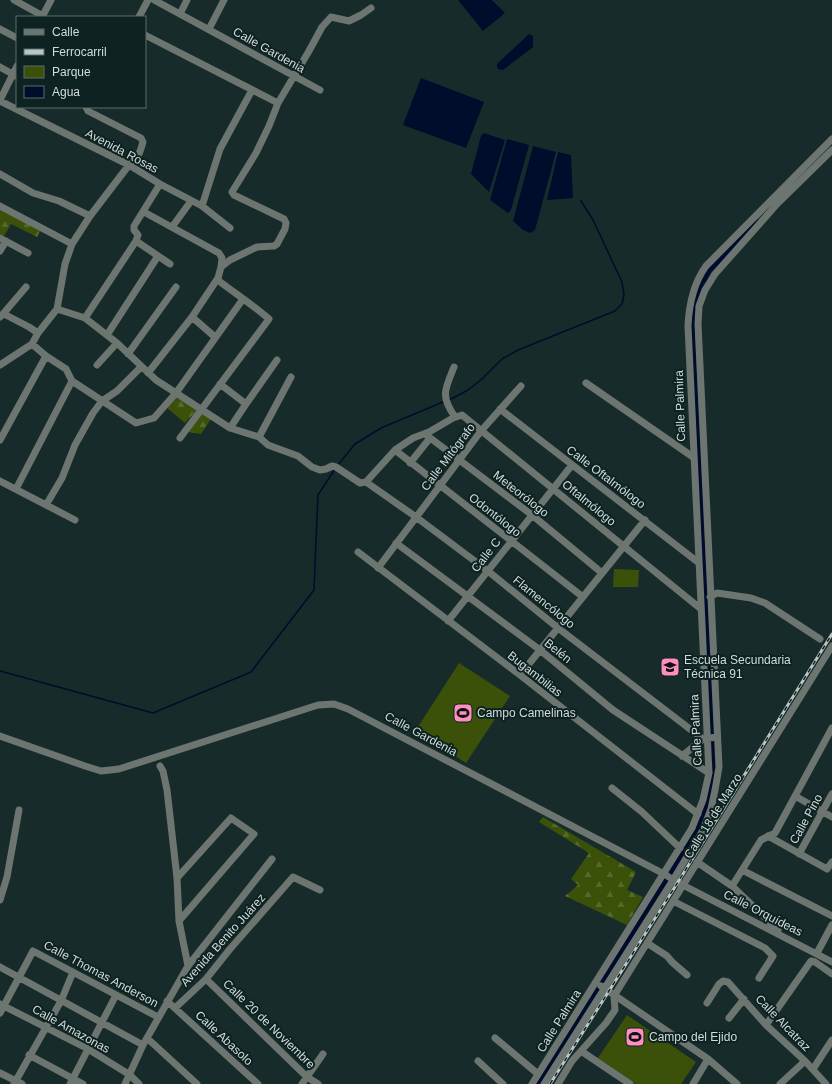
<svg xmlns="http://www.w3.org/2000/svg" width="832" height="1084" viewBox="0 0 832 1084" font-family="Helvetica,sans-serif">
<defs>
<pattern id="forest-firs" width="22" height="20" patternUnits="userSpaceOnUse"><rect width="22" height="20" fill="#3b5109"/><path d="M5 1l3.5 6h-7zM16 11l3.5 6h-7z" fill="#56692c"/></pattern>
</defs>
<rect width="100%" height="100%" fill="#172c2a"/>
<path fill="#3b5109" d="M614,569L639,570L638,587H613Z
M459,663L510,696L466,763L416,730Z
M627,1015L696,1062L681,1084H636L598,1058Z"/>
<path fill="url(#forest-firs)" d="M0,208L41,230L37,237L11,224L4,236L0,234Z
M175,397L197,410L185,423L167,408Z
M202,412L211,419L201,434L188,432Z
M543,817L636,872L627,890L643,897L627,925L565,896L578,885L571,879L589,853L539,822Z"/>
<path fill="#000c2c" d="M458,0H492L505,13L483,31Z
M529,34L533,36V47L503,70L498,69L497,67V64Z
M421,78L484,102L466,148L403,125Z
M484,133L505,140L489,192L471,174L481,136Z
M507,139L529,145L511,210L508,213L490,200Z
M533,146L556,152L535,230L530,233L523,230L513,221Z
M558,152L571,155L573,198L547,200Z"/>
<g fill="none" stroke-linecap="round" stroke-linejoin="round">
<path stroke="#000c2c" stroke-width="1.5" d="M449,400L468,390L482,379L502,359L518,350L605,315L615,311L622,304L624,295L622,282L593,220L581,201
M337,466L355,444L381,428L443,402
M0,671L153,713L251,672L314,590L318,495L335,469"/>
<path stroke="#000c2c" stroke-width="6" d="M539,1084L698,830C706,810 711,792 713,770L692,333L694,304L708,271L757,222"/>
<path stroke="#6d7570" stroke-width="7" d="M14,0L43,16
M154,0L320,90
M180,14L187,0
M42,17L51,0
M139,17L148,0
M0,29L17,38
M209,29L224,0
M145,35L278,103
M0,67L16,76
M0,100L17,66
M0,101L129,165L160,184L202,206L230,228
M0,174L33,193L59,201L90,216
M160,184L134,226V230L138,235L136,241L170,264
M0,206L72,244
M202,206L220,149L252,90
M144,212L219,253L222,258L221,267
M172,227L191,201
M0,238L28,253
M0,251L6,241
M57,309L85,318L117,343L156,380L230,428
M3,314L26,287
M0,317L3,314L6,315L29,327L38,333
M192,317L215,337
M85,318L136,241
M107,335L158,256
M32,344L46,356
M128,354L176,287
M0,365L32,344L38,333L57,309L65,264L72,244L90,216L129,165C138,160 140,152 143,142L141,138L88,111L86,107
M97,365L117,343
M454,367C445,389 440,396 455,417
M148,373L192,317L218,278L221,267L230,260L257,247L274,246L277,244L285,229L286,223L284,219L234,195L232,192L256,153L269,126L278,103L309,51L322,27L331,17L349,21L361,15L371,8
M586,383L693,457
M220,384L246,404L230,428L259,437L268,445L298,456L312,467L320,470L326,469L332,466L336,467L360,483L366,482L395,450L413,438L429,432L453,418L462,415L701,609
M246,404L277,360
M500,409L699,563
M425,434L532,515L602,573
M259,437L291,377
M180,438L269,319C253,305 236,294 219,281L218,278
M0,440L46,356L66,369L72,381
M395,450L583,597
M410,463L430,438
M0,481L75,520
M366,482L416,517L488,571L558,628L703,739L717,737
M16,489L72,381L136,423L154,418L176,393L243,299
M46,505L62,478L75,445L93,413L102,401L117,391L141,367
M396,543L540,650L613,710L709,773
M358,552L520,675L698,814
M378,568L481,431L521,386
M710,597L717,593L751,598L765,603L820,639
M448,621L572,465
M520,675L645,520
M0,736L85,766L101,771L119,769L318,705L334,704L348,709L666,875L673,880L832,962
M682,756L703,739
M160,766L163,771L167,790L177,878L179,921L188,966
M612,788L642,812L680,848
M795,796L832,817
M768,836L827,869L832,862
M799,854L832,794
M697,862L732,886L778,930
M742,870L832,916
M177,878L231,818L254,834L179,921
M732,886L761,840L775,833L832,728
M0,900L7,877L19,810
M673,901L765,948L773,956L759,978
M647,943L667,956L672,962L687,975
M817,953L832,925
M0,967L143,1045
M206,979L307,1077L318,1084
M601,986L708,1059L737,1084
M167,1001L258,1084
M707,1003L719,984L723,981L728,982L766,1025L805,1061L826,1084
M0,1004L88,1049L130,1075L139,1084
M175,1008L206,979L230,949L293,877L320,890
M0,1013L33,951L158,1017
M729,1018L744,999
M766,1025L811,961L815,962L832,974
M147,1038L197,1084
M495,1038L538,1074
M581,1051L630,1084
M29,1055L83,1084
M478,1061L503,1084
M813,1069L832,1040
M0,1073L22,1084
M14,1084L61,1001L73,972
M70,1084L116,995
M125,1084L143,1045L188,966L272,859
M302,1084L323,1054
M532,1084L692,828L703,800L709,773L688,326C689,304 693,284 706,266L832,139
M544,1084L673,880L703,830L711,809L715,790L719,767L698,324L699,306L705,290L715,274L777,204L832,150
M558,1084L572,1061L606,1023L615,1010L614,996L832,646
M693,1084L708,1059
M780,1084L805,1061"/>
<g stroke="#bac7c6" stroke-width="3">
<path id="rail" d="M550,1084L678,882L832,634"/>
</g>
<use href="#rail" stroke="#0d2221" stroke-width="1.5" stroke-dasharray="4.5" stroke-linecap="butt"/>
</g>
<defs>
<g id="school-square" transform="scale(1)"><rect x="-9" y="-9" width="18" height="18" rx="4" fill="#fd8ec0" stroke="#0d2221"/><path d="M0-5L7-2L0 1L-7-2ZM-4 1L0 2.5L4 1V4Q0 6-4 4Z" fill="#111"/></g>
<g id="stadium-square" transform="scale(1)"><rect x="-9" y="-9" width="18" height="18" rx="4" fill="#fd8ec0" stroke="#0d2221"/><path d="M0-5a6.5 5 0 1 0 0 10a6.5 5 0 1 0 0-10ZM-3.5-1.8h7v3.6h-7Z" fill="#111"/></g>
</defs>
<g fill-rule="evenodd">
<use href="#school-square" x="670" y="667"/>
<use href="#stadium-square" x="463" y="713"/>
<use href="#stadium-square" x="635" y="1037"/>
</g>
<g text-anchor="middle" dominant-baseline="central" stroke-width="4" stroke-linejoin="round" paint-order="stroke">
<g font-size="12" fill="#d0dcdb" stroke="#0d2221">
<text transform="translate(269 50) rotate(29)">Calle Gardenia</text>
<text transform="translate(122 151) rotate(28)">Avenida Rosas</text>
<text transform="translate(680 406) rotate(-92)">Calle Palmira</text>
<text transform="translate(448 457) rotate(-53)">Calle Mitógrafo</text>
<text transform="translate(606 477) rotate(37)">Calle Oftalmólogo</text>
<text transform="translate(521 494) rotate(38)">Meteorólogo</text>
<text transform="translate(589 503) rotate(39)">Oftalmólogo</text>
<text transform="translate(495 515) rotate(38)">Odontólogo</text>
<text transform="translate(486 555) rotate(-52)">Calle C</text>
<text transform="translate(544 602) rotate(39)">Flamencólogo</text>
<text transform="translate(558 651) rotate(39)">Belén</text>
<text transform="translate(535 674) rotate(38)">Bugambilias</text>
<text transform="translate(696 730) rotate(-93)">Calle Palmira</text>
<text transform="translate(421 734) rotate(28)">Calle Gardenia</text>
<text transform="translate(713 816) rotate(-58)">Calle 18 de Marzo</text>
<text transform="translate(806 819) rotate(-61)">Calle Pino</text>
<text transform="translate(763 913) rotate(27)">Calle Orquídeas</text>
<text transform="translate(223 940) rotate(-48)">Avenida Benito Juárez</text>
<text transform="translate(101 974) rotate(28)">Calle Thomas Anderson</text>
<text transform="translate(559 1021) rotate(-58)">Calle Palmira</text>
<text transform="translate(783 1023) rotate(46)">Calle Alcatraz</text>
<text transform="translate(269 1024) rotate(44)">Calle 20 de Noviembre</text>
<text transform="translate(71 1029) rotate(29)">Calle Amazonas</text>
<text transform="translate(224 1038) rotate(43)">Calle Abasolo</text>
</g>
<g font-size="12" fill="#d0dcdb" stroke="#0d2221" text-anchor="start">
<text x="684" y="660">Escuela Secundaria<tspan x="684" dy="14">Técnica 91</tspan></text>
<text x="477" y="713">Campo Camelinas</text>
<text x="649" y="1037">Campo del Ejido</text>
</g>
</g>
<rect x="16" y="16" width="130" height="92" fill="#0d2221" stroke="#5b6c6b"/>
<rect x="24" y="29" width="20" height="6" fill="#6d7570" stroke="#5b6c6b"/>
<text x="52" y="36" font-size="12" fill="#d0dcdb">Calle</text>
<rect x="24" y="49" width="20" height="6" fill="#bac7c6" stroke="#5b6c6b"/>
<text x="52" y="56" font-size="12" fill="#d0dcdb">Ferrocarril</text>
<rect x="24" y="66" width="20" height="12" fill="#3b5109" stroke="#5b6c6b"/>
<text x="52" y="76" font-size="12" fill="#d0dcdb">Parque</text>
<rect x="24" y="86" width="20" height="12" fill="#000c2c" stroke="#5b6c6b"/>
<text x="52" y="96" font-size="12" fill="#d0dcdb">Agua</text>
</svg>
